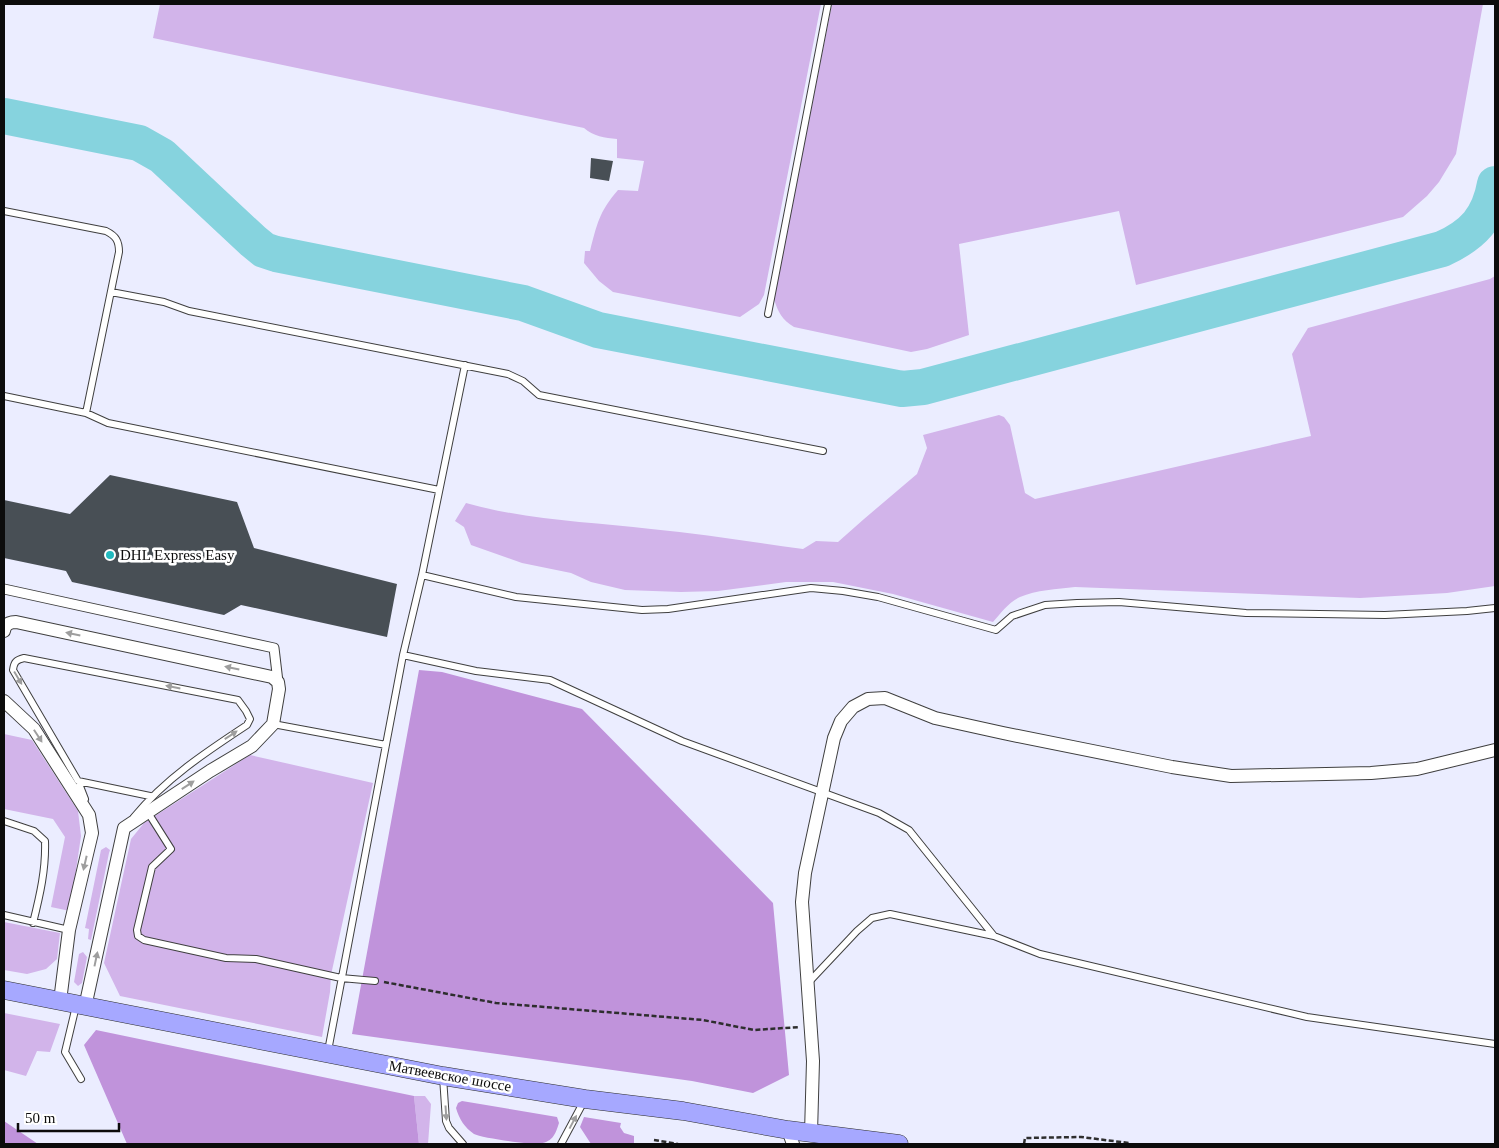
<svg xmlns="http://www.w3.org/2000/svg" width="1499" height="1148" viewBox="0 0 1499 1148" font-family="Georgia,serif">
<rect width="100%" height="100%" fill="#ebedff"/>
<path fill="#d2b4ea" d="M160,4H821L764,295L759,304L740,317L613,292L599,281L584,263L585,251H590C597,224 599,212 618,190L638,191L644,161L617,158V139C605,138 593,136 584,128L153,38Z
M832,4H1483L1456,154L1439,182L1427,196L1403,217L1136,285L1119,211L959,244L969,335L927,349L911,352L794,327C782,320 778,312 774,299Z
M1495,276V586L1447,593L1360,598L1075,587C1057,589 1036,590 1020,597C1009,602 1001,613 993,622L893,594L833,582H786L718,591L681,592L625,590L591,582L571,573L522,563L471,545L464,527L455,521L466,503C526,520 589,522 651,529C702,534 752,542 803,549L816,541L838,542L864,519L917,474L927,448L923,435L999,415L1004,417L1010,425L1025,493L1035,499L1311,436L1292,354L1308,328L1490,279Z
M4,734L32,740L78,811L81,836L70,911L51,907L65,837L53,819L4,809Z
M250,755L373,783L331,975L330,992L322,1037L120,996L104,963L131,839L144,823Z
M106,847L110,850L109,853L91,940L88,939L89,929L85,928L101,850Z
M4,922L60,933L57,959L46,969L27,974L4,970Z
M83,952L87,957L82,983L78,986L74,982L79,954Z
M4,1013L60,1024L50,1052L37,1051L26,1076L4,1070Z
M414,1096H425L431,1104L428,1144H419Z"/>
<path fill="#c093db" d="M419,670L442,672L582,709L773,903L789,1075L753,1093L692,1081L352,1034Z
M96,1030L414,1096L419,1144H127L84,1045Z
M462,1101L557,1117L559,1123C555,1136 552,1142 538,1144C528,1144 481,1138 474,1134C465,1128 459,1119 456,1108L458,1103Z
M584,1117L621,1123L620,1127L624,1133L634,1136V1144H591L580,1127Z
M4,1121L38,1144H4Z"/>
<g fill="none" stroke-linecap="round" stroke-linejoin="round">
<path stroke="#86d3de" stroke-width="36" d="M4,116L139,143L162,156L253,241L264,250L276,254L523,303L598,330L902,389L923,387L1442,249C1473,235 1489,218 1495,184"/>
</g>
<path fill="#484f55" d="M591,158L613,161L609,181L590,178Z
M110,475L237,502L254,548L397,584L387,637L241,605L224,615L72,582L66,571L4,558V500L70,514Z"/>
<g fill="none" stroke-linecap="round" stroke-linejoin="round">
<g stroke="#3f3f3f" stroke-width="8">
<path id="service" d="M4,211L106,231C116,236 119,241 119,252L86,413
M111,292L164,302L189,311L508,374L523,381L539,395L823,451
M768,314L828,4
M4,396L86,413L108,423L439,490
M422,575L516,597L642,610L668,609L811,588L843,591L878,597L996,630L1012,616L1045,605L1077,603L1119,602L1246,613L1385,615L1467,611L1495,608
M403,655L476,671L550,680L682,741L879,813L909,830L994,936L1040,954L1307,1017L1495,1044
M273,724L386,745
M78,781L150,796
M85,799L78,781L13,670C14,662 16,660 24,658L238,700L246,711L250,719L247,725C206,752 165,779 134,817
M147,811L171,849L152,867L137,930L138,936L144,940L226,958L256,959L341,978L375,981
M4,821L34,831L45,841C46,869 40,895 33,923
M4,915L69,930
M809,982L857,931L872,918L890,914L994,936
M76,1006L65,1052L81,1079
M328,1051L403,655L422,575L465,365
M443,1077L446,1121L449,1128L463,1144
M561,1144L584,1101"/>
</g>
<g stroke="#3f3f3f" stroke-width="11">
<path id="pedestrian" d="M4,589L274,648L278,682"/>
</g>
<g stroke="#3f3f3f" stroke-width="14">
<path id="minor" d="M4,631C5,624 10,622 16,622L272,677L278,682L279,689L273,724L252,746L210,771L124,828L85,1007
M4,701L34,729L89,815L92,833L69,930L60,1001
M788,1130L793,1144
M811,1133L813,1061L802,902L805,873L834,738L841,721L853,707L868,699L885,698L935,718L1003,733L1172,767L1231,776L1371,773L1417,769L1495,750"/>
</g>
<g stroke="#2e2e2e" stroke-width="19">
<path id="secondary" d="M4,990L443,1076L585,1099L683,1111L788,1130L899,1144"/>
</g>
<path stroke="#2e2e2e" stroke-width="2.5" stroke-dasharray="5 2.5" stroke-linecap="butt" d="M384,982L496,1003L703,1020L754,1030L800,1027
M654,1140L678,1144
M1024,1144L1025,1138L1081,1137L1129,1143"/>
<use href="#service" stroke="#fff" stroke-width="6"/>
<use href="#pedestrian" stroke="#fff" stroke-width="9"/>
<use href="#minor" stroke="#fff" stroke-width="12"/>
<use href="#secondary" stroke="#a6a8ff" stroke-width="18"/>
</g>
<defs><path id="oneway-solid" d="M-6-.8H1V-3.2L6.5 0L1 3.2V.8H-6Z" transform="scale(1.25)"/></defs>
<g fill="#9e9e9e">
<use href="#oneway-solid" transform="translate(73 634) rotate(-168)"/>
<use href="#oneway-solid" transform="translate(232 668) rotate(-168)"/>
<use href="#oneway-solid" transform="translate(18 678) rotate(59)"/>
<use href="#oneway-solid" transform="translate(173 687) rotate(-169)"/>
<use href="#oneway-solid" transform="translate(231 735) rotate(-33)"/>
<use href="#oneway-solid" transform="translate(38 736) rotate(57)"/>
<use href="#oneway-solid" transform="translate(188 785) rotate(-33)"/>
<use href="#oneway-solid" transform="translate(85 863) rotate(103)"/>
<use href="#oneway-solid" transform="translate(96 959) rotate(-78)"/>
<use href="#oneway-solid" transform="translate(446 1113) rotate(86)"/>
<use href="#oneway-solid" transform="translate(573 1122) rotate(-62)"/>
</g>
<circle fill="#21b9be" stroke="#fff" stroke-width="2" cx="110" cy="555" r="5"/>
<g text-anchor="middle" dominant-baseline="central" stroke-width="5" stroke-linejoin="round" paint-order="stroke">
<g font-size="15" fill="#0c0c0c" stroke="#fff" text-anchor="start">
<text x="120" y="555">DHL Express Easy</text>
</g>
<g font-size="15" fill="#0c0c0c" stroke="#fff">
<text transform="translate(450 1076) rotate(10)">Матвеевское шоссе</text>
</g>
</g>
<rect width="1499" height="1148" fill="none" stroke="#0c0c0c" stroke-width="10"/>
<path d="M18 1123v8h101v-8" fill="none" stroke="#0c0c0c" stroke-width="2.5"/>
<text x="25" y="1123" font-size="15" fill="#0c0c0c" stroke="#ffffff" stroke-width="4" paint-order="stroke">50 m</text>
</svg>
